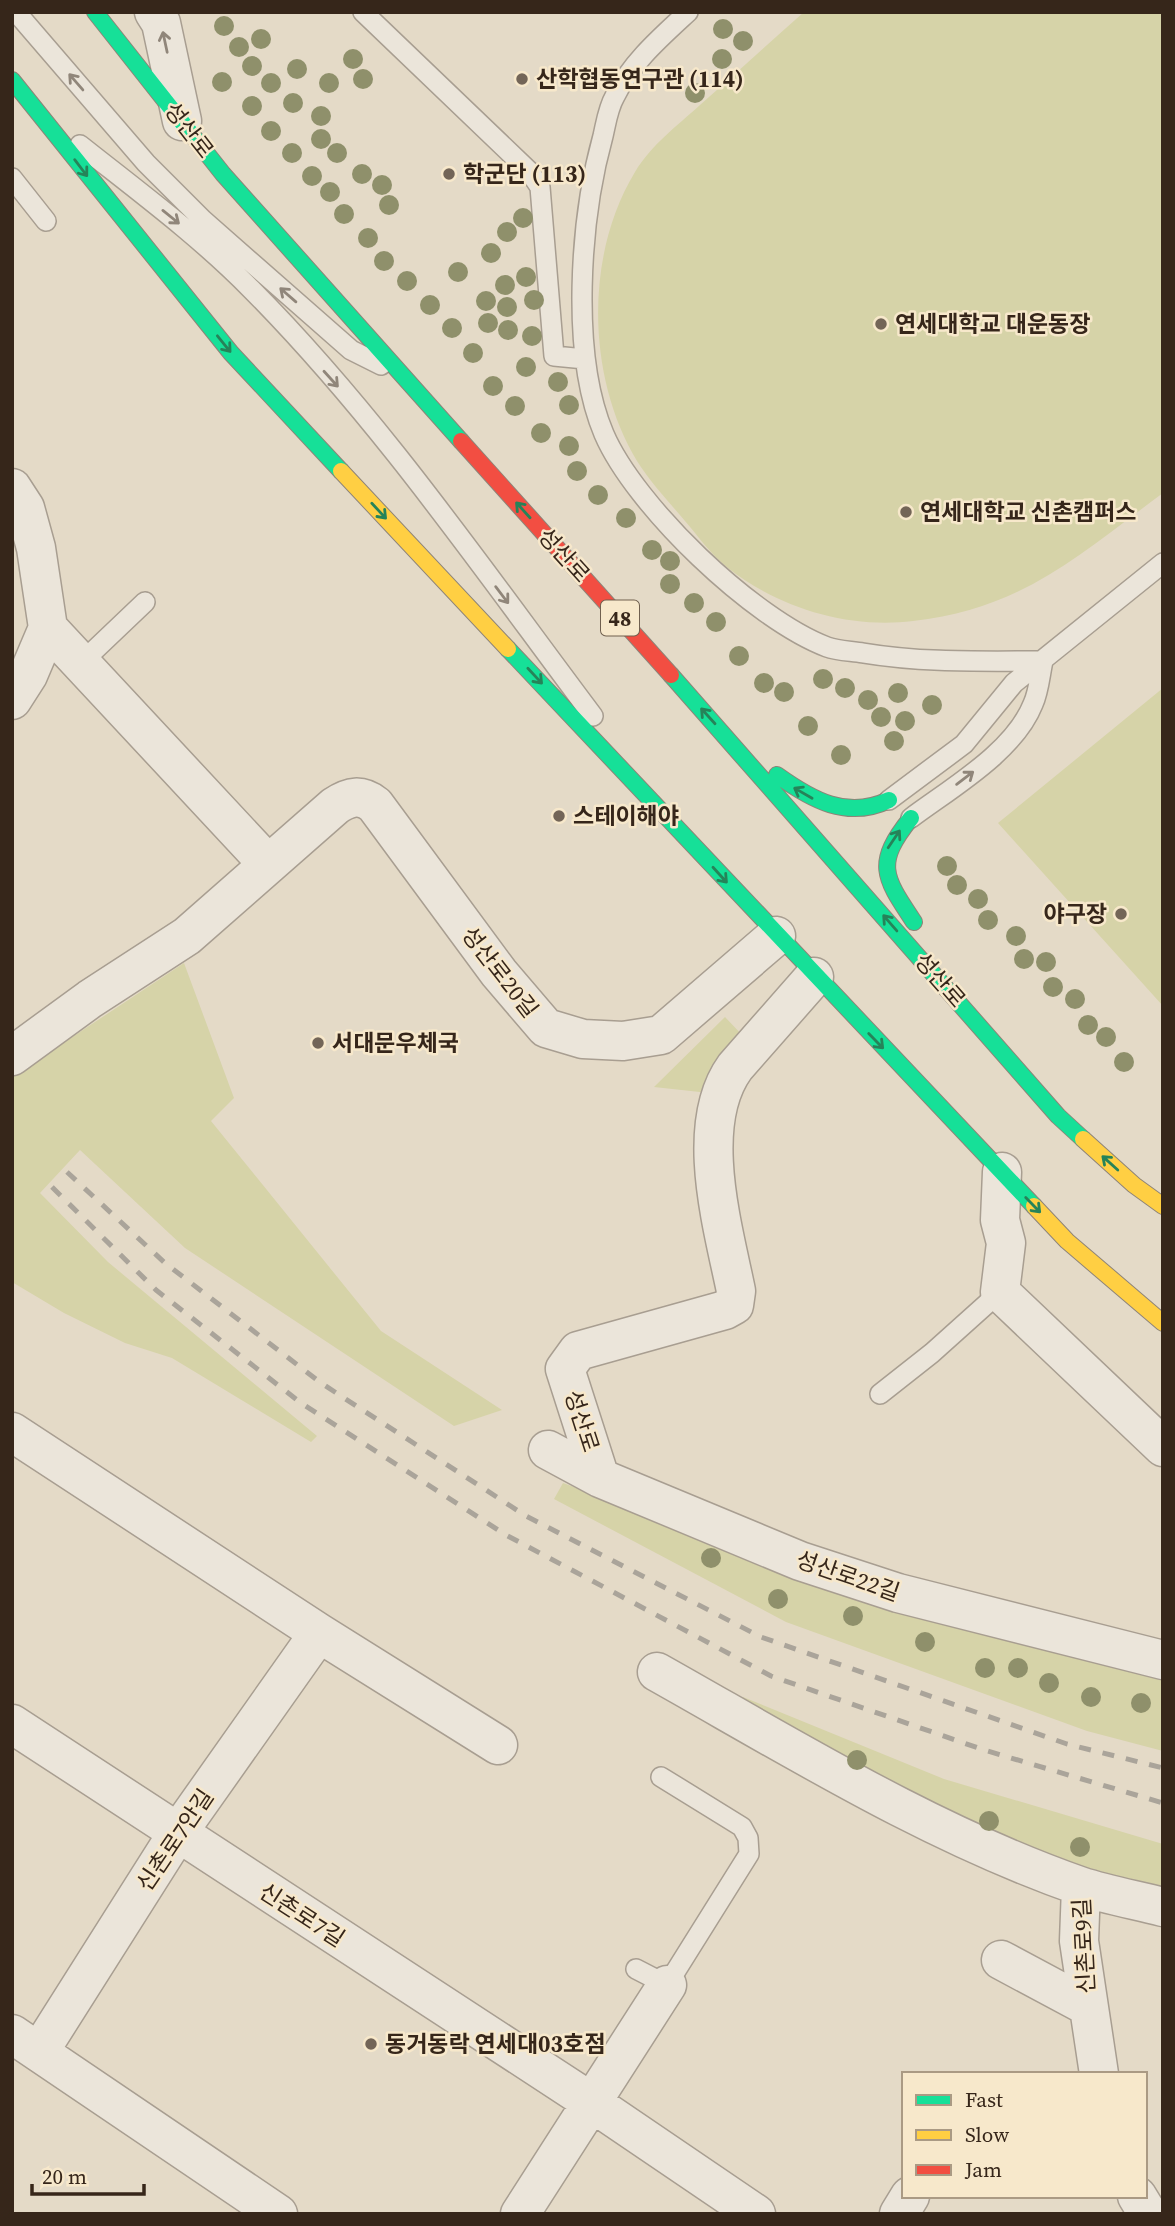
<svg xmlns="http://www.w3.org/2000/svg" width="1175" height="2226" viewBox="0 0 1175 2226" font-family="'Source Serif 4','Noto Sans KR',serif">
<rect width="100%" height="100%" fill="#e4dac7"/>
<path fill="#d6d3a8" d="M804,12H1163V493C1079,555 1022,609 913,621C848,629 779,608 728,568C711,555 698,536 685,521C669,502 650,482 637,461C587,378 584,256 635,172C652,144 677,126 700,105C735,74 769,43 804,12Z
M1163,688V1006L998,823Z
M184,963L234,1098L211,1121L381,1331L502,1410L454,1426L185,1248L80,1150L40,1193L108,1262L317,1436L311,1442L172,1358L125,1343L64,1313L12,1282V1077Z
M725,1017L745,1038L709,1093L654,1087Z
M563,1483L895,1603L1163,1671V1751L1087,1731L786,1622L554,1499Z
M743,1697L944,1779L1163,1844V1894L971,1830L737,1706Z"/>
<g fill="none" stroke-linecap="round" stroke-linejoin="round">
<g stroke="#a89e91" stroke-width="22">
<path id="lane" d="M16,12L146,163L203,220L351,350L381,365
M363,12L529,171L540,187L554,356L585,359
M688,12C661,37 631,63 615,96C608,108 606,123 603,136C580,219 570,354 604,434C635,506 753,619 827,647C838,651 852,651 863,653C923,663 982,661 1043,661
M80,145C138,191 199,236 251,289C379,418 484,571 593,716
M12,178L46,221
M82,662L145,602
M889,800L964,744L1014,683L1163,563
M911,818C951,788 1014,752 1033,704C1039,691 1040,674 1043,661
M880,1394L932,1353L1000,1292
M636,1969L667,1985L749,1854L748,1838L742,1827L661,1777"/>
</g>
<g stroke="#a89e91" stroke-width="41">
<path id="street" d="M154,12L161,23L182,121
M12,488L25,508L36,548L48,628L28,675L12,700
M48,628L267,863
M12,1056L90,999L187,936L335,806C350,796 361,794 375,805L499,973L546,1028L583,1039L623,1041L661,1035L776,936
M1002,1172L1000,1220L1006,1243L1000,1292L1163,1447
M12,1432L319,1633L498,1745
M548,1450L600,1478L800,1561L898,1593L1163,1660
M600,1478L565,1369L578,1351L725,1310L734,1305L736,1291C723,1227 693,1125 735,1067L814,977
M657,1672C794,1749 931,1834 1080,1886C1107,1895 1136,1900 1163,1907
M12,1724L594,2104L756,2214
M1081,1887L1079,1941L1099,2074
M1001,1960L1087,2006
M12,2034L278,2214
M39,2052L177,1834L319,1633
M1137,2196L1148,2214
M520,2214L667,1985
M899,2214L910,2196"/>
</g>
<g stroke="#8e8478" stroke-width="18">
<path id="fast" d="M95,12L223,174L461,441
M12,80L231,353L341,471
M508,649L1034,1206
M671,675L1058,1116L1083,1139
M777,775C812,800 847,820 889,800
M911,818C874,864 884,877 914,922"/>
</g>
<g stroke="#8e8478" stroke-width="18">
<path id="slow" d="M341,471L508,649
M1083,1139L1134,1185L1163,1206
M1034,1206L1067,1241L1163,1323"/>
</g>
<g stroke="#8e8478" stroke-width="18">
<path id="jam" d="M461,441L671,675"/>
</g>
<use href="#lane" stroke="#ebe5da" stroke-width="19"/>
<use href="#street" stroke="#ebe5da" stroke-width="38"/>
<use href="#fast" stroke="#16e098" stroke-width="16"/>
<use href="#slow" stroke="#ffcf43" stroke-width="16"/>
<use href="#jam" stroke="#f24e42" stroke-width="16"/>
<path stroke="#aaa49a" stroke-width="5" stroke-dasharray="12 12" stroke-linecap="butt" d="M67,1172L165,1263L321,1383L526,1516L761,1637L1067,1744L1163,1768
M52,1187L156,1290L301,1403L506,1535L771,1676L984,1750L1163,1803"/>
</g>
<g fill="#8f906b">
<circle cx="224" cy="26" r="10"/>
<circle cx="723" cy="29" r="10"/>
<circle cx="261" cy="39" r="10"/>
<circle cx="743" cy="41" r="10"/>
<circle cx="239" cy="47" r="10"/>
<circle cx="353" cy="59" r="10"/>
<circle cx="722" cy="59" r="10"/>
<circle cx="252" cy="66" r="10"/>
<circle cx="297" cy="69" r="10"/>
<circle cx="363" cy="79" r="10"/>
<circle cx="222" cy="82" r="10"/>
<circle cx="271" cy="83" r="10"/>
<circle cx="329" cy="83" r="10"/>
<circle cx="695" cy="93" r="10"/>
<circle cx="293" cy="103" r="10"/>
<circle cx="252" cy="106" r="10"/>
<circle cx="321" cy="116" r="10"/>
<circle cx="271" cy="131" r="10"/>
<circle cx="321" cy="139" r="10"/>
<circle cx="292" cy="153" r="10"/>
<circle cx="337" cy="153" r="10"/>
<circle cx="362" cy="174" r="10"/>
<circle cx="312" cy="176" r="10"/>
<circle cx="382" cy="185" r="10"/>
<circle cx="330" cy="192" r="10"/>
<circle cx="389" cy="205" r="10"/>
<circle cx="344" cy="214" r="10"/>
<circle cx="523" cy="218" r="10"/>
<circle cx="507" cy="232" r="10"/>
<circle cx="368" cy="238" r="10"/>
<circle cx="491" cy="253" r="10"/>
<circle cx="384" cy="261" r="10"/>
<circle cx="458" cy="272" r="10"/>
<circle cx="526" cy="277" r="10"/>
<circle cx="407" cy="281" r="10"/>
<circle cx="505" cy="285" r="10"/>
<circle cx="534" cy="300" r="10"/>
<circle cx="486" cy="301" r="10"/>
<circle cx="430" cy="305" r="10"/>
<circle cx="507" cy="307" r="10"/>
<circle cx="488" cy="323" r="10"/>
<circle cx="452" cy="328" r="10"/>
<circle cx="508" cy="330" r="10"/>
<circle cx="532" cy="336" r="10"/>
<circle cx="473" cy="353" r="10"/>
<circle cx="526" cy="367" r="10"/>
<circle cx="558" cy="382" r="10"/>
<circle cx="493" cy="386" r="10"/>
<circle cx="569" cy="405" r="10"/>
<circle cx="515" cy="406" r="10"/>
<circle cx="541" cy="433" r="10"/>
<circle cx="569" cy="446" r="10"/>
<circle cx="577" cy="471" r="10"/>
<circle cx="598" cy="495" r="10"/>
<circle cx="626" cy="518" r="10"/>
<circle cx="652" cy="550" r="10"/>
<circle cx="670" cy="561" r="10"/>
<circle cx="670" cy="584" r="10"/>
<circle cx="694" cy="603" r="10"/>
<circle cx="716" cy="622" r="10"/>
<circle cx="739" cy="656" r="10"/>
<circle cx="823" cy="679" r="10"/>
<circle cx="764" cy="683" r="10"/>
<circle cx="845" cy="688" r="10"/>
<circle cx="784" cy="692" r="10"/>
<circle cx="898" cy="693" r="10"/>
<circle cx="868" cy="700" r="10"/>
<circle cx="932" cy="705" r="10"/>
<circle cx="881" cy="717" r="10"/>
<circle cx="905" cy="721" r="10"/>
<circle cx="808" cy="726" r="10"/>
<circle cx="894" cy="741" r="10"/>
<circle cx="841" cy="755" r="10"/>
<circle cx="947" cy="866" r="10"/>
<circle cx="957" cy="885" r="10"/>
<circle cx="978" cy="899" r="10"/>
<circle cx="988" cy="920" r="10"/>
<circle cx="1016" cy="936" r="10"/>
<circle cx="1024" cy="959" r="10"/>
<circle cx="1046" cy="962" r="10"/>
<circle cx="1053" cy="987" r="10"/>
<circle cx="1075" cy="999" r="10"/>
<circle cx="1088" cy="1025" r="10"/>
<circle cx="1106" cy="1037" r="10"/>
<circle cx="1124" cy="1062" r="10"/>
<circle cx="711" cy="1558" r="10"/>
<circle cx="778" cy="1599" r="10"/>
<circle cx="853" cy="1616" r="10"/>
<circle cx="925" cy="1642" r="10"/>
<circle cx="985" cy="1668" r="10"/>
<circle cx="1018" cy="1668" r="10"/>
<circle cx="1049" cy="1683" r="10"/>
<circle cx="1091" cy="1697" r="10"/>
<circle cx="1141" cy="1703" r="10"/>
<circle cx="857" cy="1760" r="10"/>
<circle cx="989" cy="1821" r="10"/>
<circle cx="1080" cy="1847" r="10"/>
</g>
<defs><path id="oneway-shaft" d="M-6 0H5M1.5-3L5.5 0L1.5 3" fill="none" stroke-width="1.6" stroke-linecap="round" stroke-linejoin="round" transform="scale(1.75)"/></defs>
<g stroke="#90867a">
<use href="#oneway-shaft" transform="translate(165 42) rotate(-102)"/>
<use href="#oneway-shaft" transform="translate(76 82) rotate(-131)"/>
<use href="#oneway-shaft" transform="translate(171 217) rotate(39)"/>
<use href="#oneway-shaft" transform="translate(288 295) rotate(-139)"/>
<use href="#oneway-shaft" transform="translate(331 379) rotate(48)"/>
<use href="#oneway-shaft" transform="translate(502 595) rotate(53)"/>
<use href="#oneway-shaft" transform="translate(965 778) rotate(-37)"/>
</g>
<g stroke="#268359">
<use href="#oneway-shaft" transform="translate(81 168) rotate(53)"/>
<use href="#oneway-shaft" transform="translate(224 344) rotate(51)"/>
<use href="#oneway-shaft" transform="translate(523 510) rotate(-132)"/>
<use href="#oneway-shaft" transform="translate(379 511) rotate(47)"/>
<use href="#oneway-shaft" transform="translate(535 676) rotate(47)"/>
<use href="#oneway-shaft" transform="translate(708 716) rotate(-132)"/>
<use href="#oneway-shaft" transform="translate(803 793) rotate(-150)"/>
<use href="#oneway-shaft" transform="translate(894 839) rotate(-56)"/>
<use href="#oneway-shaft" transform="translate(720 875) rotate(48)"/>
<use href="#oneway-shaft" transform="translate(890 923) rotate(-131)"/>
<use href="#oneway-shaft" transform="translate(876 1041) rotate(46)"/>
<use href="#oneway-shaft" transform="translate(1110 1163) rotate(-138)"/>
<use href="#oneway-shaft" transform="translate(1033 1205) rotate(46)"/>
</g>
<g fill="#736557" stroke="#f7e8cb" stroke-width="2.5">
<circle cx="522" cy="79" r="7"/>
<circle cx="449" cy="174" r="7"/>
<circle cx="881" cy="324" r="7"/>
<circle cx="906" cy="512" r="7"/>
<circle cx="559" cy="816" r="7"/>
<circle cx="1121" cy="914" r="7"/>
<circle cx="318" cy="1043" r="7"/>
<circle cx="371" cy="2044" r="7"/>
</g>
<g text-anchor="middle" dominant-baseline="central" stroke-width="5" stroke-linejoin="round" paint-order="stroke">
<rect fill="#f7e8cb" stroke="#70604f" stroke-width="2" x="601" y="600.5" width="38" height="35" rx="5"/>
<g font-size="21" font-weight="bold" fill="#36261a">
<text x="620" y="618">48</text>
</g>
<g font-size="23" font-weight="bold" fill="#36261a" stroke="#f7e8cb" text-anchor="start">
<text x="536" y="79">산학협동연구관 (114)</text>
<text x="463" y="174">학군단 (113)</text>
<text x="895" y="324">연세대학교 대운동장</text>
<text x="920" y="512">연세대학교 신촌캠퍼스</text>
<text x="573" y="816">스테이해야</text>
<text x="1107" y="914" text-anchor="end">야구장</text>
<text x="332" y="1043">서대문우체국</text>
<text x="385" y="2044">동거동락 연세대03호점</text>
</g>
<g font-size="23" fill="#36261a" stroke="#f7e8cb">
<text transform="translate(189 130) rotate(52)">성산로</text>
<text transform="translate(564 555) rotate(48)">성산로</text>
<text transform="translate(500 972) rotate(52)">성산로20길</text>
<text transform="translate(940 980) rotate(49)">성산로</text>
<text transform="translate(582 1421) rotate(72)">성산로</text>
<text transform="translate(848 1576) rotate(19)">성산로22길</text>
<text transform="translate(175 1840) rotate(-56)">신촌로7안길</text>
<text transform="translate(302 1915) rotate(33)">신촌로7길</text>
<text transform="translate(1084 1946) rotate(-93)">신촌로9길</text>
</g>
</g>
<rect width="1175" height="2226" fill="none" stroke="#36261a" stroke-width="28"/>
<rect x="902" y="2072" width="245" height="126" fill="#f7e8cb" stroke="#aa9a84" stroke-width="2"/>
<rect x="916" y="2095" width="35" height="10" fill="#16e098" stroke="#aa9a84" stroke-width="2"/>
<text x="965" y="2107" font-size="21" fill="#36261a">Fast</text>
<rect x="916" y="2130" width="35" height="10" fill="#ffcf43" stroke="#aa9a84" stroke-width="2"/>
<text x="965" y="2142" font-size="21" fill="#36261a">Slow</text>
<rect x="916" y="2165" width="35" height="10" fill="#f24e42" stroke="#aa9a84" stroke-width="2"/>
<text x="965" y="2177" font-size="21" fill="#36261a">Jam</text>
<path d="M32 2184v10h112v-10" fill="none" stroke="#36261a" stroke-width="3.5"/>
<text x="42" y="2184" font-size="21" fill="#36261a" stroke="#f7e8cb" stroke-width="5" paint-order="stroke">20 m</text>
</svg>
